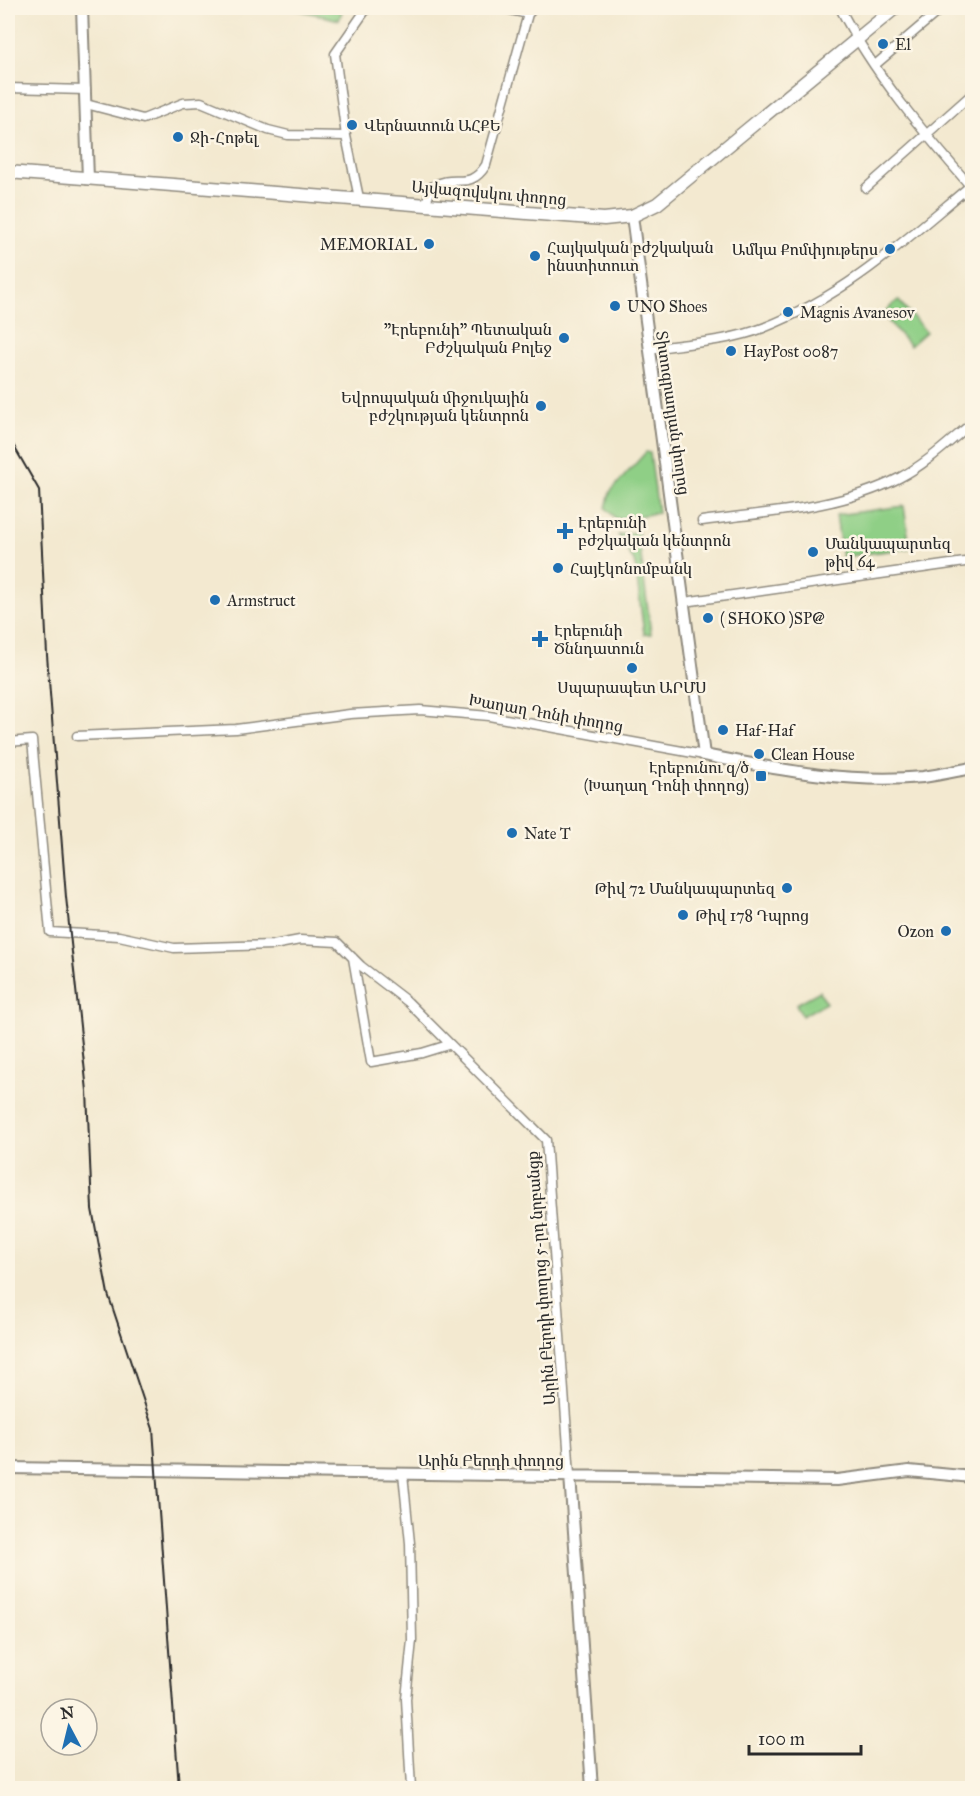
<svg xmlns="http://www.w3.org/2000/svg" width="980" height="1796" viewBox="0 0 980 1796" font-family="'IM FELL Great Primer','Noto Serif Armenian',serif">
<rect width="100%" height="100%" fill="#fcf5e5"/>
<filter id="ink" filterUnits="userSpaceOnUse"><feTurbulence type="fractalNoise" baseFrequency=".0167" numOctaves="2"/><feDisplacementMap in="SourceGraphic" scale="12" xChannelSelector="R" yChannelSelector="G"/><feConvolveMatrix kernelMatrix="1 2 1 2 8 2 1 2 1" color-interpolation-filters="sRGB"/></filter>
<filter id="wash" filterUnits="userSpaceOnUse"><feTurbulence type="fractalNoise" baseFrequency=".008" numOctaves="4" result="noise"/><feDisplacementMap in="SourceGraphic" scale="24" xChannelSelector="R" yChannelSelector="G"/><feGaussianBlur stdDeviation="1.35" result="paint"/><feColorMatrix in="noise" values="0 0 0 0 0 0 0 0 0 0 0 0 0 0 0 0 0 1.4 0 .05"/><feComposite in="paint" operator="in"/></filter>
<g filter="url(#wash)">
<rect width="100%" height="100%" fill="#f3e9d0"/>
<path fill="#8fcf86" stroke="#5d7d58" stroke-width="1.5" d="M291,8H343L339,20Z
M898,300L926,332L910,346L882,314Z
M646,452L650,453L658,513L616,519L606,508L610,492Z
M904,506L910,548L842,557L836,515Z
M638,532L651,634H644L635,563L618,535Z
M820,991L826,1003L802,1016L796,1004Z"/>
</g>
<g filter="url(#ink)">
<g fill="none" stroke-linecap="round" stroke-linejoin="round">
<g stroke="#8f8a7e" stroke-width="11">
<path id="minor" d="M501,8L528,14
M840,8C873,73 924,133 972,188
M875,65L942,8
M8,88L86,90
M86,104L143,119L183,103L201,102L268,130L288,135L346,136
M866,188L972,94
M359,198L346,136L335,54L367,8
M425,204L433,186C455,173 469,192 486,165L528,14L534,8
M650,349C687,343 727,342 763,328C845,296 904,241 970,186
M702,521C767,512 839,509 899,478C926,464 949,442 972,423
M684,602L972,561
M77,736L236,729L350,714L420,710L489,716L704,755
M8,742L32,740L50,932L119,936L174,948L273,945L300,940L337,942L361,966L408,1002L546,1140L570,1475
M353,958L371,1062L422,1053L448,1045
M403,1474L410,1543L412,1640L406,1699L411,1788"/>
</g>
<g stroke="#8f8a7e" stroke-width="14">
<path id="tertiary" d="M82,8L88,179
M632,216L704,755C776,769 849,784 923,777C939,775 956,771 972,768
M8,1468L837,1480L909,1471L972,1477
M570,1475L592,1788"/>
</g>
<g stroke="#8f8a7e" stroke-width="15">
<path id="secondary" d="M8,172L604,219L632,216L657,204L895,8"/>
</g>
<use href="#minor" stroke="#fff" stroke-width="8"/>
<use href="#tertiary" stroke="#fff" stroke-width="10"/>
<use href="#secondary" stroke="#fff" stroke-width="12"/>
<path stroke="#2b2b2b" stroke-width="2" d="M8,436L39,490L47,655L66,897L87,1091L92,1209L108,1294L153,1429L179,1788"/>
</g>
</g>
<g fill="#1f6fb2" stroke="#fcf5e5" stroke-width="2">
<circle cx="883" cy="44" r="6"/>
<circle cx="352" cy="125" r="6"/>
<circle cx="178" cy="137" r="6"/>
<circle cx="429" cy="244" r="6"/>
<circle cx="890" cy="249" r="6"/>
<circle cx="535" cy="256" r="6"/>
<circle cx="615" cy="306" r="6"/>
<circle cx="788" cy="312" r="6"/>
<circle cx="564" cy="338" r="6"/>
<circle cx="731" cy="351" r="6"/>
<circle cx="541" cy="406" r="6"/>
<path d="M562 522h6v6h6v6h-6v6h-6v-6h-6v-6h6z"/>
<circle cx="813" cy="552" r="6"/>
<circle cx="558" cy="568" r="6"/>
<circle cx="215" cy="600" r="6"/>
<circle cx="708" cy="618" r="6"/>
<path d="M537 630h6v6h6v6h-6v6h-6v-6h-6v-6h6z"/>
<circle cx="632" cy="668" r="6"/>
<circle cx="723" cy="730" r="6"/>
<circle cx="759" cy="754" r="6"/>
<rect x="755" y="770" width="12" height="12" rx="3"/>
<circle cx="512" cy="833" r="6"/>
<circle cx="787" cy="888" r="6"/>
<circle cx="683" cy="915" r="6"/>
<circle cx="946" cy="931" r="6"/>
</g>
<g text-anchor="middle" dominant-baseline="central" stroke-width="5" stroke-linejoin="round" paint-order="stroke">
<g font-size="16" fill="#2b2b2b" stroke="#fcf5e5" text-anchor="start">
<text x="895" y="44">El</text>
<text x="364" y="125">Վերնատուն ԱՀՔԵ</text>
<text x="190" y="137">Ջի-Հոթել</text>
<text x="417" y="244" text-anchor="end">MEMORIAL</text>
<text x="547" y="247">Հայկական բժշկական<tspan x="547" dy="18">ինստիտուտ</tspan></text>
<text x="878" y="249" text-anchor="end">Ամկա Քոմփյութերս</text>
<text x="627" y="306">UNO Shoes</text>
<text x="800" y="312">Magnis Avanesov</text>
<text x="552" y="329" text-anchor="end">"Էրեբունի" Պետական<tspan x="552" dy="18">Բժշկական Քոլեջ</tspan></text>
<text x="743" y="351">HayPost 0087</text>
<text x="529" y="397" text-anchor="end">Եվրոպական միջուկային<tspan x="529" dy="18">բժշկության կենտրոն</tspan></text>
<text x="578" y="522">Էրեբունի<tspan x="578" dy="18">բժշկական կենտրոն</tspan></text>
<text x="825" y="543">Մանկապարտեզ<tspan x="825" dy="18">թիվ 64</tspan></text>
<text x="570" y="568">Հայէկոնոմբանկ</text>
<text x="227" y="600">Armstruct</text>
<text x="720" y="618">( SHOKO )SP@</text>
<text x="554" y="630">Էրեբունի<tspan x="554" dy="18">Ծննդատուն</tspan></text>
<text x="632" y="687" text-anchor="middle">Սպարապետ ԱՐՄՍ</text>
<text x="735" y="730">Haf-Haf</text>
<text x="771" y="754">Clean House</text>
<text x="749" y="767" text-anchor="end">Էրեբունու զ/ծ<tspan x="749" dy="18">(Խաղաղ Դոնի փողոց)</tspan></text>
<text x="524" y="833">Nate T</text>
<text x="775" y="888" text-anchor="end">Թիվ 72 Մանկապարտեզ</text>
<text x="695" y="915">Թիվ 178 Դպրոց</text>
<text x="934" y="931" text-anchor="end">Ozon</text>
</g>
<g font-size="16" fill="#2b2b2b" stroke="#fcf5e5">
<text transform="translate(489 193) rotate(5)">Այվազովսկու փողոց</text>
<text transform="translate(673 413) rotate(82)">Տիտոգրադյան փողոց</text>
<text transform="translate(546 713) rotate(10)">Խաղաղ Դոնի փողոց</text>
<text transform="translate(541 1278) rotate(-94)">Արին Բերդի փողոց 5-րդ նրբանցք</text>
<text x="491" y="1460">Արին Բերդի փողոց</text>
</g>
</g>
<rect width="980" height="1796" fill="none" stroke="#fcf5e5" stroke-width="30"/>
<g transform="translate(69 1727) rotate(353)"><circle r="28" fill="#fcf5e5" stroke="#a8a49b" stroke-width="1.5"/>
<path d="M0-4.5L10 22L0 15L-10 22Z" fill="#1f6fb2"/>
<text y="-9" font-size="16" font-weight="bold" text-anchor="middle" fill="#2b2b2b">N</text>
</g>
<path d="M749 1745v9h112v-9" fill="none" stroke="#2b2b2b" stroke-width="3"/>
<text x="758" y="1745" font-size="18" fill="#2b2b2b" stroke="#fcf5e5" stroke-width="4.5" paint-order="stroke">100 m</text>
</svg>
